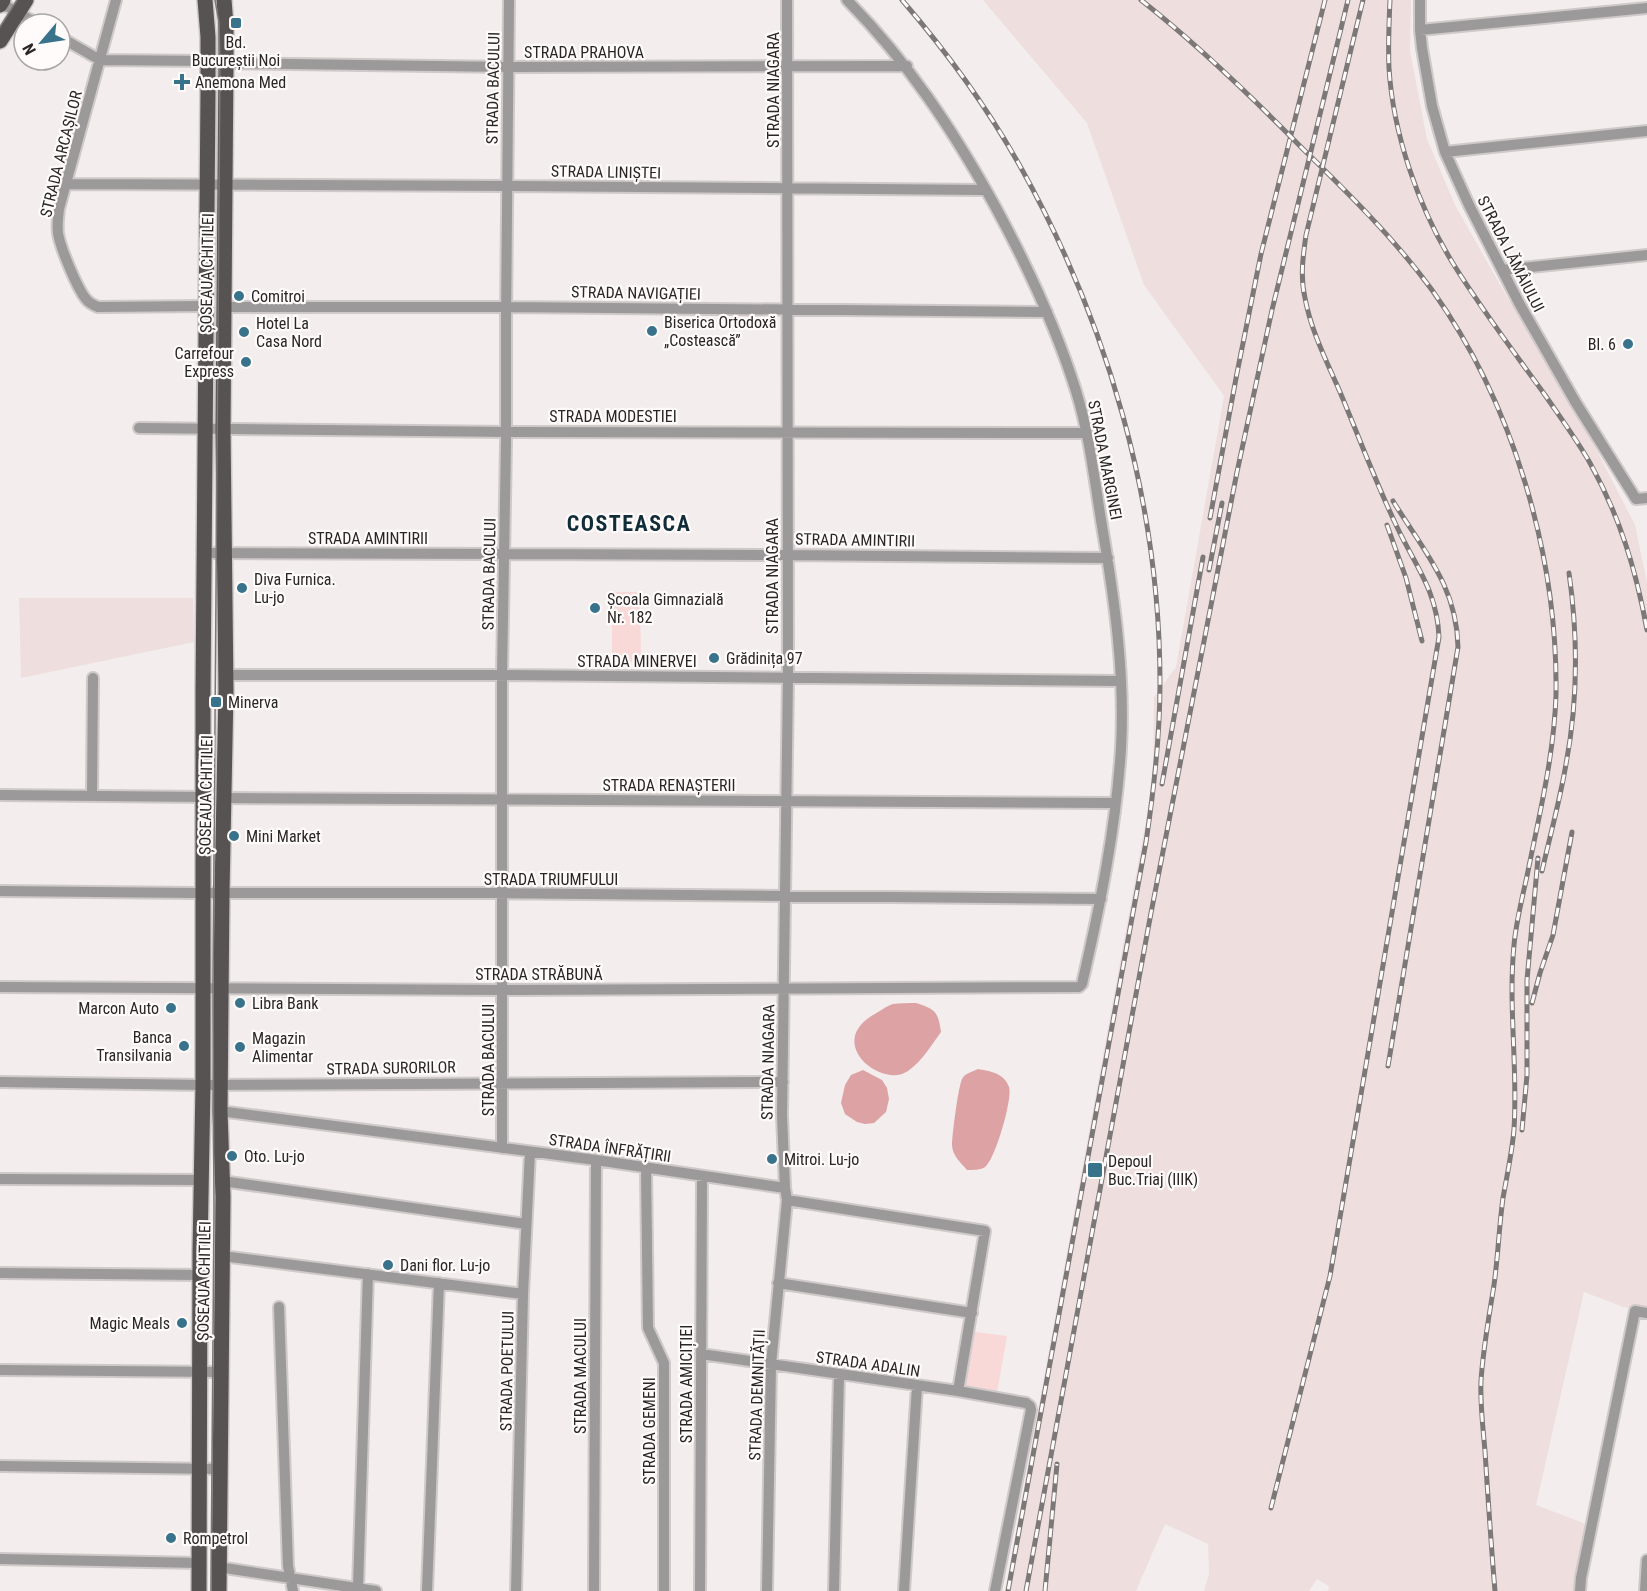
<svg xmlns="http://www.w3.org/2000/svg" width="1647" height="1591" viewBox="0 0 1647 1591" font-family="'Roboto Condensed',sans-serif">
<rect width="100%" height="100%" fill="#f3eded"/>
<path fill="#eedfde" d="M983,0H1411L1410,51L1427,139L1455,205L1503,290L1577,412L1635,525L1647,583V1311L1623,1307L1584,1292L1536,1505L1586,1524L1576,1591H1328L1329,1586L1317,1579L1309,1591H1204L1209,1574L1208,1544L1165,1524L1136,1591H1005L1153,782L1154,697L1176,667L1224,396L1144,285L1087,123Z
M19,598H193L194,642L21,678Z"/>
<path fill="#f9d8d8" d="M612,592H640L641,662H612Z
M969,1331L1007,1336L996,1398L958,1391Z"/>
<path fill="#dda2a3" d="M916,1003C935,1009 938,1011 941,1032C931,1046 922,1061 908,1071C882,1089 825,1044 873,1015C879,1012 886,1006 893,1004C900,1003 908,1003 916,1003Z
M978,1069C990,1071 1004,1073 1009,1087C1013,1098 995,1160 985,1167C981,1170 973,1170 967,1170C961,1163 953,1156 952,1146C952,1136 958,1088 962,1079C965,1073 972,1072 978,1069Z
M863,1070L882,1080L887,1088L889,1099L886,1112L874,1123L865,1124L857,1122L845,1114L841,1103L845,1085L851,1075Z"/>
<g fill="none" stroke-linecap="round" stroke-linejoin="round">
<g stroke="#cfc9c9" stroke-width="14">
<path id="street" d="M116,0L59,209C58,217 57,225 58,233C60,247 77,288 86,299C89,303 93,305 98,307L205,306
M1420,0V30L1422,48L1432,106L1445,152L1469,205L1519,303L1576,403L1636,499L1647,498
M0,5L8,7L38,24
M1420,30L1647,8
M60,37L100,60L208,61
M226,63L508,67L907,66
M1445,152L1647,131
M65,184L514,186L986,190
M1502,270L1647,255
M224,307H506L1047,312
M139,428L515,432L1086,433
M205,553L787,555L1108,558
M225,675H496L1120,681
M0,795L204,797
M92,796L93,678
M223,798L1115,803
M0,891L193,893H494L1101,899
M0,987L503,990L1079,987L1082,984C1100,906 1116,828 1121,748C1125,676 1115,603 1103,532C1095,485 1090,436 1076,391C1056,327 1027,265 995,206C953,130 908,62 847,0
M0,1082L203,1085L783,1082
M220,1111L596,1160L785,1188L787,1200L985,1231L958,1391
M502,1148V675L506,442V319L509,0
M646,1168L648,1328L664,1363V1591
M0,1179L201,1180
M222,1181L526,1224
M785,1188L782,1115L788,677L787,0
M222,1256L523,1294
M0,1273L200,1275
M778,1283L972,1313
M279,1307L288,1566L293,1591
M701,1354L958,1391L1026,1403L1030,1406L1031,1410L995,1591
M0,1370L220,1372
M0,1466L219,1469
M0,1559L200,1563
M218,1567L376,1591
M358,1588L368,1274
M427,1591L439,1283
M516,1591L523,1294L530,1152
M594,1591L596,1160
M700,1591L702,1177
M767,1591L771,1364L787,1200
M834,1591L839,1375
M904,1591L917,1386
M1580,1591L1581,1578L1635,1311L1647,1313
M1645,1591L1647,1560"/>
</g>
<g stroke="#cfc9c9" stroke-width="18">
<path id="primary" d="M0,5L3,0
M0,41L26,0
M199,1591L200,1251L203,1085V691L208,91V37L205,0
M219,1591L223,1197L220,1111L222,893L226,690L223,429L226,63V25L224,0"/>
</g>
<use href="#street" stroke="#9b9999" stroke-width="10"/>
<use href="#primary" stroke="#585353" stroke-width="15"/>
<path stroke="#7c7878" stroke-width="1.5" d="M0,27L17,0
M211,1591L214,1212L213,988L220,63L219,22L215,0"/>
<g stroke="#7c7878" stroke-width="5">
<path id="rail" d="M902,0C946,51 987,107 1020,166C1108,323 1160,504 1160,683C1160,737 1154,789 1146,842L1008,1591
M1141,0C1198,45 1251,96 1302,148C1348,193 1394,238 1432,290C1513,403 1558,556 1556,695C1554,756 1539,816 1527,876C1522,899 1516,922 1514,945C1508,1006 1518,1068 1514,1129C1512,1153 1507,1175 1503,1198C1499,1227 1498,1257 1494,1285C1489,1317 1483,1349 1481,1381C1480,1404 1483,1428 1485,1451C1488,1498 1491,1544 1495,1591
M1390,0C1389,22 1388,46 1389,68C1393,134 1419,209 1454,265C1482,310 1514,352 1545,395C1560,417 1577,440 1590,463C1620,517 1636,570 1647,630
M1210,518L1237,373L1261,254L1325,0
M1387,525L1406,578L1422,641
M1209,570L1222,503
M1162,784L1203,557
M1542,871C1550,836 1560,800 1566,764C1578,701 1578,636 1569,573
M1532,1003L1540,973L1553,935L1572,832
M1388,1066L1458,647C1457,586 1423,550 1393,501
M1522,1130L1527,1075V980L1538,858
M1271,1508L1330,1276L1439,637C1437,591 1416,567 1397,527C1376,483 1359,437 1340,392C1327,362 1311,331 1305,298C1300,277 1303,256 1306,235L1363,0
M1026,1591L1151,913L1237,472L1272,310L1348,0
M1045,1591L1057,1464"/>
</g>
<use href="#rail" stroke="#fffbfb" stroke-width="3" stroke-dasharray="9" stroke-linecap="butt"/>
</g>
<g fill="#38738b" stroke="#fffbfb" stroke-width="2">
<rect x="230" y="17" width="12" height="12" rx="3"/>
<path d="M179 73h6v6h6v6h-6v6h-6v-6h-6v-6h6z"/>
<circle cx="239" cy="296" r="6"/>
<circle cx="652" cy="331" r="6"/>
<circle cx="244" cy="332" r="6"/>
<circle cx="1628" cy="344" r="6"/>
<circle cx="246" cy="362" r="6"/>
<circle cx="242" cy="588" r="6"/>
<circle cx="595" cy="608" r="6"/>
<circle cx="714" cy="658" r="6"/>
<rect x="210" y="696" width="12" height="12" rx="3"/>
<circle cx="234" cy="836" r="6"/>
<circle cx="240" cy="1003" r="6"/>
<circle cx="171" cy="1008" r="6"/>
<circle cx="184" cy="1046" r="6"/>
<circle cx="240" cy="1047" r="6"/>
<circle cx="232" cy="1156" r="6"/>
<circle cx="772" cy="1159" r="6"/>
<rect x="1087" y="1162" width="16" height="16" rx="3"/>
<circle cx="388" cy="1265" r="6"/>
<circle cx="182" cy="1323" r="6"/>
<circle cx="171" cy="1538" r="6"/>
</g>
<g text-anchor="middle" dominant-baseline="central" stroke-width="4.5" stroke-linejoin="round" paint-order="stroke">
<g font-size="16" fill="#292626" stroke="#fffbfb" text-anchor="start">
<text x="236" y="42" text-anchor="middle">Bd.<tspan x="236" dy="18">Bucureștii Noi</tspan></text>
<text x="195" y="82">Anemona Med</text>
<text x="251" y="296">Comitroi</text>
<text x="664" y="322">Biserica Ortodoxă<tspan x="664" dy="18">„Costească”</tspan></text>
<text x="256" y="323">Hotel La<tspan x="256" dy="18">Casa Nord</tspan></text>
<text x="1616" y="344" text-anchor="end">Bl. 6</text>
<text x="234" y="353" text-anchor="end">Carrefour<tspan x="234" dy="18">Express</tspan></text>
<text x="254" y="579">Diva Furnica.<tspan x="254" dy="18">Lu-jo</tspan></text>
<text x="607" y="599">Școala Gimnazială<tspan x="607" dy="18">Nr. 182</tspan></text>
<text x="726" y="658">Grădinița 97</text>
<text x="228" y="702">Minerva</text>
<text x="246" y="836">Mini Market</text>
<text x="252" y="1003">Libra Bank</text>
<text x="159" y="1008" text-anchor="end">Marcon Auto</text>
<text x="172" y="1037" text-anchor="end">Banca<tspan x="172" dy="18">Transilvania</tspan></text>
<text x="252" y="1038">Magazin<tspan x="252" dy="18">Alimentar</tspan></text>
<text x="244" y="1156">Oto. Lu-jo</text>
<text x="784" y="1159">Mitroi. Lu-jo</text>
<text x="1108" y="1161">Depoul<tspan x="1108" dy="18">Buc.Triaj (IIIK)</tspan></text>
<text x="400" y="1265">Dani flor. Lu-jo</text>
<text x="170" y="1323" text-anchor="end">Magic Meals</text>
<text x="183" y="1538">Rompetrol</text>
</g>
<g font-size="16" fill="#292626" stroke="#fffbfb">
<text x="584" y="52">STRADA PRAHOVA</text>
<text transform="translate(493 88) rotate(-89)">STRADA BACULUI</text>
<text transform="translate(773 90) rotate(-90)">STRADA NIAGARA</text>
<text transform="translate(61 154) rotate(-76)">STRADA ARCAȘILOR</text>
<text transform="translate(606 172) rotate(1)">STRADA LINIȘTEI</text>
<text transform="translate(1511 254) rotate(63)">STRADA LĂMÂIULUI</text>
<text transform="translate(207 273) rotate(-89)">ȘOSEAUA CHITILEI</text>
<text transform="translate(636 293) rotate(1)">STRADA NAVIGAȚIEI</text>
<text x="613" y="416">STRADA MODESTIEI</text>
<text transform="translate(1105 460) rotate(79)">STRADA MARGINEI</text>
<text x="368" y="538">STRADA AMINTIRII</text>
<text transform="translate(855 540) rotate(1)">STRADA AMINTIRII</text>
<text transform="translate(489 574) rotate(-89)">STRADA BACULUI</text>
<text transform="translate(772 576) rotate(-90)">STRADA NIAGARA</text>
<text x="637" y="661">STRADA MINERVEI</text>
<text x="669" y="785">STRADA RENAȘTERII</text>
<text transform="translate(206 795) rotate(-89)">ȘOSEAUA CHITILEI</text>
<text x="551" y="879">STRADA TRIUMFULUI</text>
<text x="539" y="974">STRADA STRĂBUNĂ</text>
<text transform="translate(488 1060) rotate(-90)">STRADA BACULUI</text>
<text transform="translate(768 1062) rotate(-89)">STRADA NIAGARA</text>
<text transform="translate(391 1068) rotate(-1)">STRADA SURORILOR</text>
<text transform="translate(610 1148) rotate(8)">STRADA ÎNFRĂȚIRII</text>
<text transform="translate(204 1281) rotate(-89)">ȘOSEAUA CHITILEI</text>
<text transform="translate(868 1364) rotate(8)">STRADA ADALIN</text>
<text transform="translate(507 1371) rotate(-89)">STRADA POETULUI</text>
<text transform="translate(580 1376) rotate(-90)">STRADA MACULUI</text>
<text transform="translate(686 1384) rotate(-90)">STRADA AMICIȚIEI</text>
<text transform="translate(757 1395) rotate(-88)">STRADA DEMNITĂȚII</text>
<text transform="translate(649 1431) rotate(-90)">STRADA GEMENI</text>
</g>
<g font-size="22" font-weight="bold" letter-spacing="1.5" fill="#112d39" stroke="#fffbfb">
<text x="629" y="523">COSTEASCA</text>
</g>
</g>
<g transform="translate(42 42) rotate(241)"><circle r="28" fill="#fffbfb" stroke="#a9a6a6" stroke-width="1.5"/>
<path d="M0-4.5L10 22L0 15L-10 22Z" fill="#38738b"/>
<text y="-9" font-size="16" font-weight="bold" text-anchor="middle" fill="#292626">N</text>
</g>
</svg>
